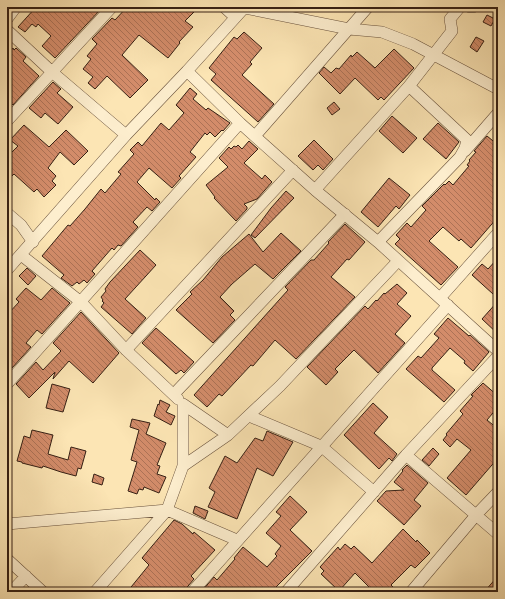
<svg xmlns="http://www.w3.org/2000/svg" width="505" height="599" viewBox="0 0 505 599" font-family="'IM FELL DW Pica',serif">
<defs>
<pattern id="building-back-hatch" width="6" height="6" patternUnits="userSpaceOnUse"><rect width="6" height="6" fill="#d38c6a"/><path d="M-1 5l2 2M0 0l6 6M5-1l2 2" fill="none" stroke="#ac7256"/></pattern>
</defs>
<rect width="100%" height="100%" fill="#fce5b4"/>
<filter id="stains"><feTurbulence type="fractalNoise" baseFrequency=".005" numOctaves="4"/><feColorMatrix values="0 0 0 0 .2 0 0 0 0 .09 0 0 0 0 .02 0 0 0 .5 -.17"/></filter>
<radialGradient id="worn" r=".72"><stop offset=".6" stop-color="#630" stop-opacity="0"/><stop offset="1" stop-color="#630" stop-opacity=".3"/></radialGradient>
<path fill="url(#building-back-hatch)" stroke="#362014" d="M36,7H99L101,9L55,58L42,46L51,36L38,24L36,27L32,24L25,32L18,27Z
M127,7H199L185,21L193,27L179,42L180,43L168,58L139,35L122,55L148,80L130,98L107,76L95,89L88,83L93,77L83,69L91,59L87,56L97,44L92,39L112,18L115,20Z
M487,15L495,19L491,26L483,22Z
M244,32L262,48L250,62L252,64L242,75L274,104L258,122L211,80L216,74L209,68L234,37L237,39Z
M476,37L484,41L477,52L470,47Z
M13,48L14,50L16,48L26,57L23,61L39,76L13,105L7,99V55Z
M394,49L414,68L384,100L381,97L378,100L355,78L340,94L319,73L324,67L331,73L336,68L339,69L351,55L352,57L357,52L375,68Z
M53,82L61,89L57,93L73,107L58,124L45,113L41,118L29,108Z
M190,88L197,94L193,99L206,110L208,108L230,123L223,131L222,130L215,137L210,132L207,135L205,133L190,152L196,157L179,176L181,178L172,188L149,168L137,182L155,200L156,198L160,202L152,211L147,207L133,222L138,227L121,246L118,245L114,250L112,248L92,271L95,274L87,283L84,280L79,284L77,282L72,286L61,278L64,275L42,256L68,225L70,226L85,209L101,189L105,193L121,174L118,172L134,154L130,150L138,142L142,146L161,123L169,130L184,113L176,105Z
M334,102L340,109L332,115L327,108Z
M392,116L417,138L403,153L379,131Z
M438,123L459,142L446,159L423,139Z
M24,125L49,147L66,130L88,151L74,165L60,152L48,168L56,176L52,181L56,185L44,197L37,189L34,192L14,174L7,181V157L18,146L10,140Z
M487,136L498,145V217L471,248L461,239L459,241L443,227L429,241L458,267L441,285L395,244L400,239L396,235L407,223L411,227L426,210L422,206L444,184L445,185L449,181L453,185L469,166L467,165L470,161L469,160L476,152L474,151Z
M314,140L333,159L323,170L318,165L313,170L298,156Z
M249,141L258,149L244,163L262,179L265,175L272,182L257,199L244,204L247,207V209L236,221L214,198L215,197L206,185L228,167L219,158L229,147L231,149L234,146L236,147L238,145L242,149Z
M389,178L410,195L399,209L396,206L378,227L361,212Z
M286,191L294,198L255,238L251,235L271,208Z
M345,224L365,242L349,260L347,259L331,277L355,297L296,359L275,340L253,366L251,365L222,396L219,394L207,407L194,395L288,290L285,287L311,260H314L329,243L328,242Z
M281,233L301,251L273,279L255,264L232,284L220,297L234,311L230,315L235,320L213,343L176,310L192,294L190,292L203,280L222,257L249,234L263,252Z
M140,250L156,265L125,299L146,318L132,334L101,307L104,303L102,301L103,300L101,297L106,291L105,289L110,282Z
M498,258V288L493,294L472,275L482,264L488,269Z
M27,268L36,276L28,285L19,276Z
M397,284L407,293L397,304L411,316L395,334L405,343L378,373L354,350L335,369L338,372L326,385L307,367L365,306L368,309L376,300L377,301L384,293L385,294Z
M26,288L41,300L52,288L70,303L42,334L37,330L26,343L31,347L12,368L7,363V315L19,302L16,299Z
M498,301V334L482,319Z
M81,312L119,353L93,383L69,361L53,379L55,372L29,398L16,384L36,362L43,370L61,351L53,343Z
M448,318L469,336L470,335L489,352L473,371L464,363L465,361L450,348L432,368V370L455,390L444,402L406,369L418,356L421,358L439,338L434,334Z
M156,328L194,362L184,373L181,370L176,374L142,343Z
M483,383L498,396V407L487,420L498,429V458L466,495L447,478L471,450L457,439L450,447L443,440L447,435L446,434L463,414L460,411L473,396L471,395Z
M52,384L70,389L63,412L46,408Z
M160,400L170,405L166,412L175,416L171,425L154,416L158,404L159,405Z
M373,403L388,417L374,433L397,454L392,461L389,458L379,469L344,435Z
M132,419L150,423L146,434L166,443L157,465L160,466L157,474L166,477L159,493L144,487L143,490L139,489L137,494L128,491L137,462L131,460L139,430L130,427Z
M32,430L53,435L48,454L68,460L71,447L86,451L81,469L78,468L76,476L61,472L43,466L42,468L22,463V462L17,461L24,436L30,438Z
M267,431L293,442L273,476L257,468L237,519L208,507L215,492L209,488L225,456L237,463L255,438L263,441Z
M433,448L439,454L429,466L422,460Z
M407,465L428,483L414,500L421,506L404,525L377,501L386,491L404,490L394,482L403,471L402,470Z
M94,474L104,478L102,485L92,482Z
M290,496L307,512L290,530L312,551L271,592H201L214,577L217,580L235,559L234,558L243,547L267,567L277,556L275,554L281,546L266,533L281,516L276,512Z
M195,506L208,511L205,519L193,513Z
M174,520L182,524L193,534L194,532L215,550L191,576L194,579L183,592H127L149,565L142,558Z
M403,529L416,542L417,540L430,553L415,568L411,565L391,585L398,592H374L355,573L339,591L321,574L324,571L320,567L338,547L340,550L345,544L351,549L354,546L372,563Z
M498,576V592H484Z"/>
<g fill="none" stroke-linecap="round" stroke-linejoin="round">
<g stroke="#68513c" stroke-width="12">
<path id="minor" d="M224,7L235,17
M470,7H473
M245,8L349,29L382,32L413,44L498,89
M7,19L16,7
M7,30L52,72L126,135
M7,121L112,7
M240,123L315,190L378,242L498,351
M255,136L368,7
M465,151L498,113
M315,190L409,86L452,31L450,19L460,7
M7,213L21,225L33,242
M378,242L460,157L465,148L467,140L409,86
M21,255L81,302L126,350L178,399
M7,270L126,135L187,71L245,7
M440,298L498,233
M126,350L293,170
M7,384L240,123L187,71
M174,394L345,214
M249,416L321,446L374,492
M406,455L498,534
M183,466L228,435
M7,524L167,510L237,540
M7,559L43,592
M11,592L26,576
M95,592L167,510L183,466V404L228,435L280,386L398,261
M192,592L448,305
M286,592L406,455L498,356
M411,592L477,514L498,492"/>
</g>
<use href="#minor" stroke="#fdeece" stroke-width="11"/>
</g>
<rect width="505" height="599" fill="none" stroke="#fce5b4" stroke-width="24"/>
<rect x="8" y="8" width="489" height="583" fill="none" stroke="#362014" stroke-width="2"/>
<rect x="12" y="12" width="481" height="575" fill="none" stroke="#362014"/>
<rect width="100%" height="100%" filter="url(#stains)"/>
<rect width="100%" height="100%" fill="url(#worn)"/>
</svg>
